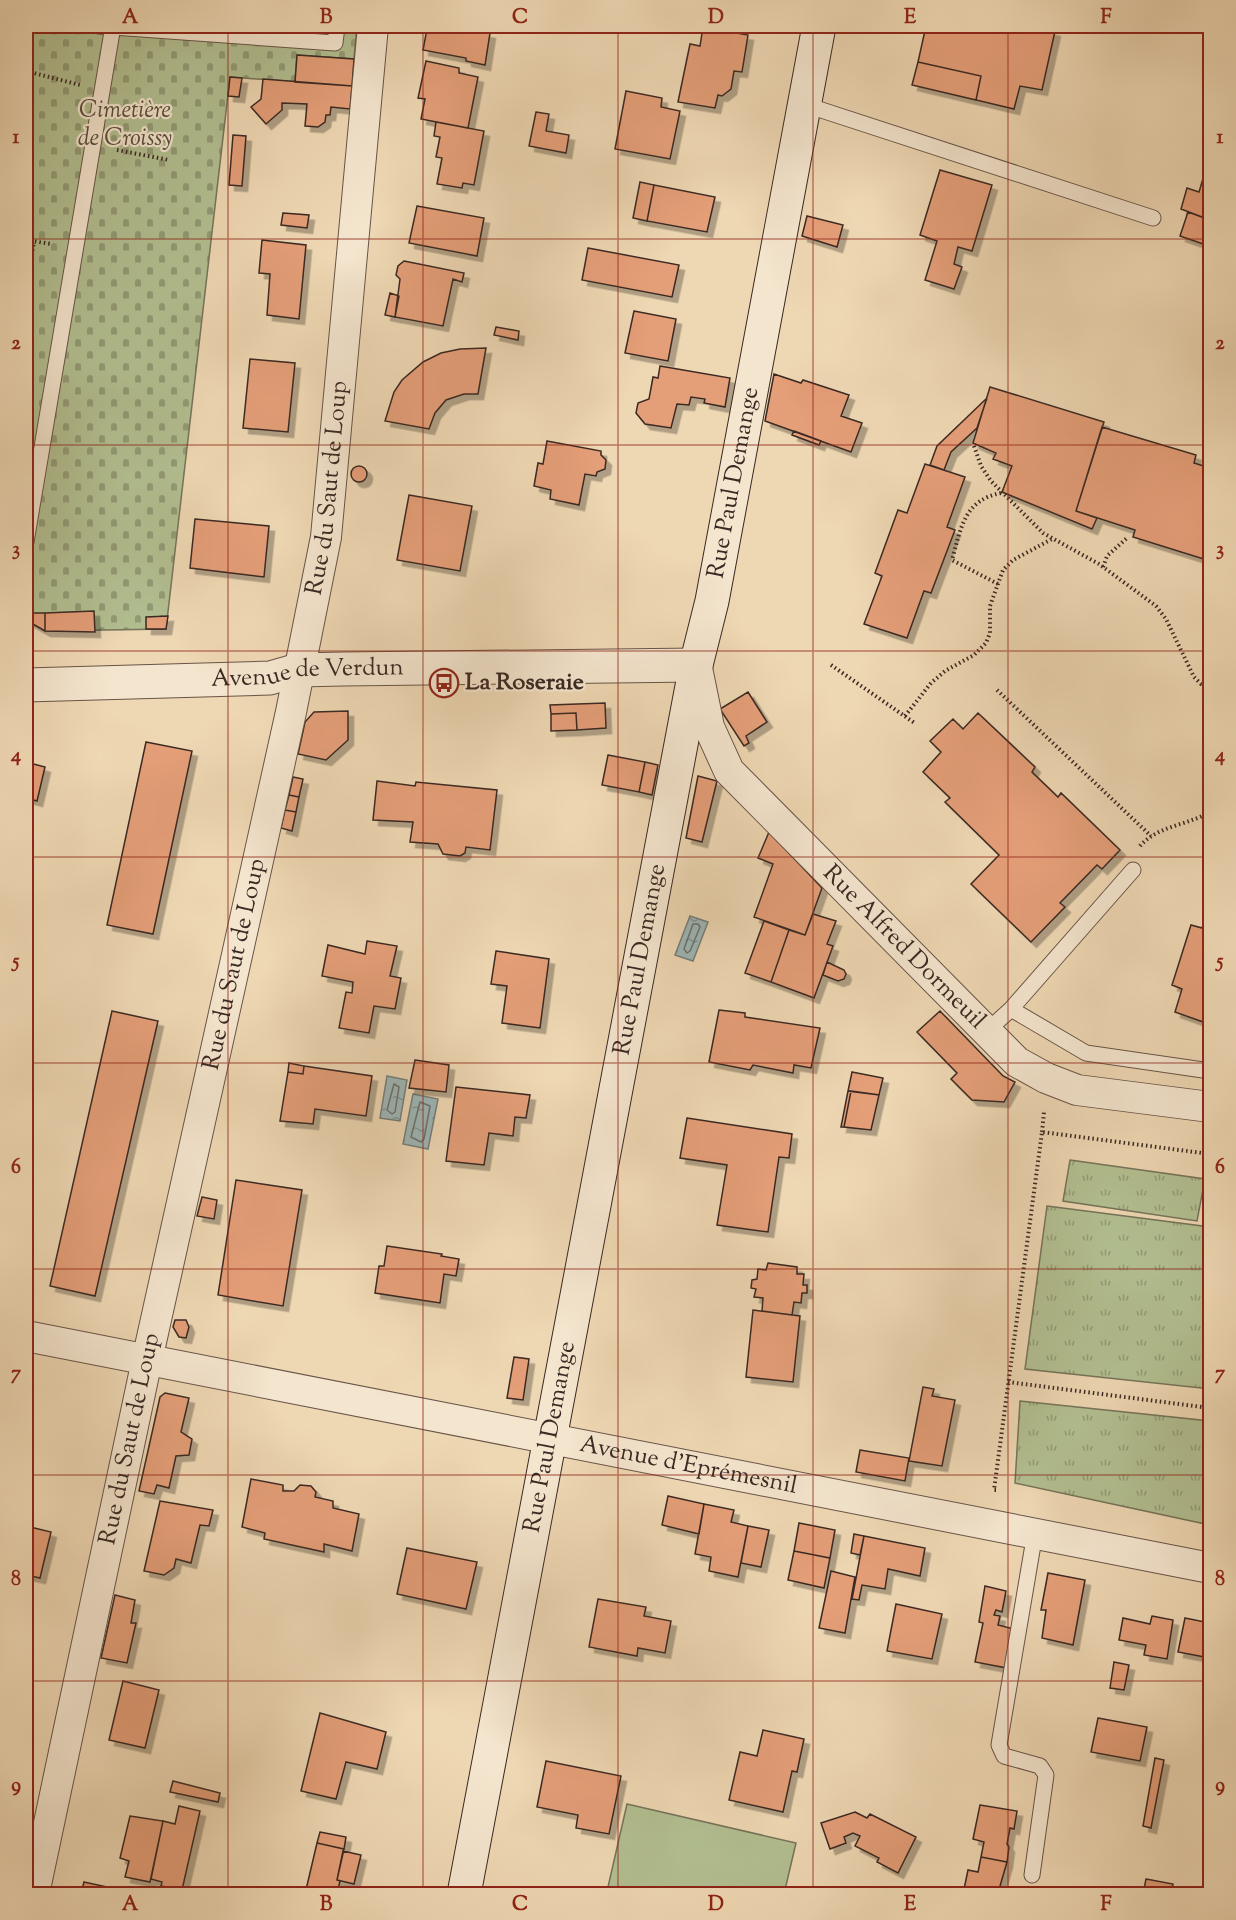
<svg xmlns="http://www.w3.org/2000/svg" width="1236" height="1920" viewBox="0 0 1236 1920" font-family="'Sorts Mill Goudy',serif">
<defs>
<pattern id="grass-tufts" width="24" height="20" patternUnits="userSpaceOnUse" patternTransform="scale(1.5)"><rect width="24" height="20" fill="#b2bf91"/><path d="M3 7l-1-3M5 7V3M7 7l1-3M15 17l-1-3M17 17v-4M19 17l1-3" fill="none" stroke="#929b76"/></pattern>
<pattern id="cemetery-stones" width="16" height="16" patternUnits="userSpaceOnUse" patternTransform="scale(1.5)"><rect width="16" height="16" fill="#b2bf91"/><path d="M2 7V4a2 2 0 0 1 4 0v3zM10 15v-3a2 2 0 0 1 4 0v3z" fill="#929b76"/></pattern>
<pattern id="water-ripples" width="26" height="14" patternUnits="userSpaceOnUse" patternTransform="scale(1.5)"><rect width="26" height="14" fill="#9db7b7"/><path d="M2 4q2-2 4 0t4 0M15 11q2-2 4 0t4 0" fill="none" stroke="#819594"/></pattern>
<filter id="shadow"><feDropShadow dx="5.5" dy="5.5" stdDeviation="0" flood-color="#0004"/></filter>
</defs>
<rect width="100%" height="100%" fill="#eed7b3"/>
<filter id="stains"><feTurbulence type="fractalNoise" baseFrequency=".00333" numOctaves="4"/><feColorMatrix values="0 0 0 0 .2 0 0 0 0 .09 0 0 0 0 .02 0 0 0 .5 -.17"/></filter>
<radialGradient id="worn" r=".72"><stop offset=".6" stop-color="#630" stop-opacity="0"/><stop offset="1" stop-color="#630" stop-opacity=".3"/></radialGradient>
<path fill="url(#grass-tufts)" stroke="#76745a" stroke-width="1.5" d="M1070,1160L1205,1179L1197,1221L1063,1201Z
M1047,1206L1210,1227V1389L1025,1369Z
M1020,1401L1210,1421V1525L1015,1483Z"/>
<path fill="url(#cemetery-stones)" stroke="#76745a" stroke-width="1.5" d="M26,26H357L354,59L297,55L295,82L230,77L166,629L45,631L26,620Z"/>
<path fill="#b2bf91" stroke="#76745a" stroke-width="1.5" d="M627,1804L796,1843L784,1894H641L608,1887Z"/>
<path fill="url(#water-ripples)" stroke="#767e7c" stroke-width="1.5" d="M690,916L708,922L693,961L675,955Z
M387,1076L407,1080L400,1121L380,1118Z
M413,1094L438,1099L428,1149L403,1144Z"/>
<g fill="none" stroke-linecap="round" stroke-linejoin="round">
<path stroke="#6c706d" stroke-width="1.5" d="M693,924H698L700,927L690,951L687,953L684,949Z
M394,1084L399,1087L395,1112L392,1114L387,1110Z
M420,1102L430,1106L424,1139L421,1142L411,1137Z"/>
</g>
<path fill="#e49e78" stroke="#3b2923" stroke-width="1.5" filter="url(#shadow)" d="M433,26H472V30L490,33L485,65L466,61V58L423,50L427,29L432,30Z
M926,26H1030L1055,31L1042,90L1020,86L1014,109L976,100L981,76L918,62Z
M703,27L748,35L742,72L734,71L731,89L722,96L718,95L715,108L678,102L690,44L700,46Z
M297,55L354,59L352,86L295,82Z
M426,61L459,68V73L478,77L468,128L421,119L425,99L418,98Z
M918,62L981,76L976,100L912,85Z
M230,77L242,78L239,97L228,96Z
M263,79L352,86L350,109L331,107L330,115H326L325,122L318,127L305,126L307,104L282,103V110L266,124L251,107L261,99Z
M626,91L662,98L661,107L680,111L670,159L615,149Z
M536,112L549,114L546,131L569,135L566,153L529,146Z
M436,122L484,131L474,185L463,183L462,188L437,184L442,158L436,157L440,137L434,136Z
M233,135L246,136L242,186L229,185Z
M1210,155V220L1181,209L1187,188L1199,192Z
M940,170L992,185L972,251L958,247L954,264L962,267L954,289L925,280L937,241L920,235Z
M640,182L654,185L647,221L633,218Z
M654,185L715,197L707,232L647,221Z
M417,206L484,218L477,256L409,243Z
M1188,212L1210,220L1209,246L1180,236Z
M283,213L309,215L307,228L281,225Z
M807,216L843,225L837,247L802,236Z
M262,240L306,245L299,319L267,315L270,274L259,273Z
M588,248L679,265L672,297L582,280Z
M404,261L464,273L462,282L453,279L443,326L395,317L400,279L396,275L398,266Z
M390,293L399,296L395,317L385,315Z
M634,311L676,319L668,361L625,353Z
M496,327L519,331L518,340L494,335Z
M486,348L478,394H464L446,400L435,413L429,429L385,421L394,392L402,380L423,362L441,353L460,349Z
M250,359L295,363L288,432L243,428Z
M660,366L730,378L725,407L704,403L705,399L691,397L689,405L677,404L671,428L645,424L636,413L638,403L649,399L653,377L658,378Z
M774,374L801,383L803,380L849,395L841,416L862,423L851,452L765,421Z
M990,387L1104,422L1076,511L1097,518L1092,529L1002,492L1012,466L993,459L996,453L973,443Z
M987,398L977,428L951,452L944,470L930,465L937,446Z
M1102,427L1196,455L1194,463L1210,468V561L1133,537L1135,530L1076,511Z
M794,431L821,441L819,445L792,435Z
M547,441L601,451V455L606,460L605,469L597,472L596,476L585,474L579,505L550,499L551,490L534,486L538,463L543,464Z
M925,464L965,477L947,527L955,530L931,593L924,591L907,638L864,624L882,576L875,573L898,510L907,513Z
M351 474a8 8 0 1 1 16 0a8 8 0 1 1-16 0Z
M409,495L472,506L460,571L397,560Z
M195,519L269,526L264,577L190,568Z
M94,611L95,632L45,631V613Z
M26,613H45V631L26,620Z
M168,616L166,629H146V617Z
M748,692L767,722L746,736L749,743L744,746L720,709Z
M605,703L606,728L577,730L576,713L551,714L550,705Z
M348,711V740L326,760L298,754L305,722L314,712Z
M576,713L577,730L551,731V714Z
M978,713L1035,767L1032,772L1058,797L1061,793L1120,850L1102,869L1097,865L1060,903L1065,907L1031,942L971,884L999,855L945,802L950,798L923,772L941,752L930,741L953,719L963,729Z
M146,742L192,751L153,934L107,925Z
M608,755L645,762L639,792L602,785Z
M26,762L45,767L37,801L26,798Z
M645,762L658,765L652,795L639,792Z
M698,776L717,781L702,842L686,838Z
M293,777L303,779L299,797L289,795Z
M377,781L415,786L416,782L497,790L490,850L466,847L465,853L460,856L443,854L438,844L410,842L413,822L373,820Z
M289,795L299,797L296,812L285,810Z
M285,810L296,812L292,831L281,828Z
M769,832L822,888L805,935L754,917L773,864L758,858Z
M1210,907V1017L1206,1023L1175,1012L1182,989L1172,985L1191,925L1202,928Z
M813,914L836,921L827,944L833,946L814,998L771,982L789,930L805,935Z
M764,921L789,930L771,982L745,973Z
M367,941L397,946L390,976L401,978L395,1009L374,1006L369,1033L339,1028L346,992L352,993L353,982L322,976L328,945L365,954Z
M496,951L549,959L540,1028L502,1023L507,986L491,984Z
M827,962L844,970L846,974L844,979L838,981L823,975Z
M719,1010L745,1013V1017L820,1028L811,1068L794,1065L793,1073L753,1065L750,1070L709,1062Z
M112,1011L158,1021L95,1296L50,1286Z
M940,1011L1003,1076L1015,1082L1004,1102L972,1100L951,1079L957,1073L917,1032Z
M415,1060L449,1065L446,1092L409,1088Z
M289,1063L304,1066L303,1074L288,1072Z
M304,1066L372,1076L366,1116L315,1109L313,1124L280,1121L288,1072L303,1074Z
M852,1072L883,1078L879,1095L848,1091Z
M456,1087L530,1095L526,1118L515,1117L513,1136L489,1133L484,1165L446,1161Z
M848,1091H851L844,1127H841Z
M851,1091L879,1095L871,1130L844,1127Z
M687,1118L792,1134L789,1158L779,1157L768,1232L717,1225L727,1165L680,1158Z
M236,1180L302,1190L283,1306L218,1295Z
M202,1197L217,1200L214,1219L197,1216Z
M387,1246L442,1254L441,1256L459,1259L456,1276L444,1274L440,1303L375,1293L379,1266H384Z
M768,1263L797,1267V1274H804L803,1285H807V1293H802L801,1303L794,1302L792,1315L762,1311L763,1298L754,1297L756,1289L751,1288L752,1280L757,1279L758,1269L766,1270Z
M753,1310L800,1316L793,1382L746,1377Z
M175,1320H186L189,1327L186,1338L179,1337L173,1327Z
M514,1357L529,1359L523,1400L507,1398Z
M923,1387L934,1389L932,1396L955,1400L942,1466L909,1461Z
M165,1393L189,1398L181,1432L192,1439L189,1455L176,1456L169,1488L157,1485L154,1494L139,1491L160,1397Z
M860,1450L909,1458L905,1481L856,1472Z
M251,1479L283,1485V1491H294L300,1485L311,1486L316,1492L315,1497L333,1501V1508L359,1514L352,1551L324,1544V1552L264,1539L265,1533L242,1527Z
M668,1496L704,1504L699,1534L662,1525Z
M160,1501L213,1510L209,1526L200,1525L191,1563L176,1559L174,1568L164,1575L144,1571Z
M704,1504L734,1510L731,1522L748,1526L738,1577L709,1571L711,1557L695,1554Z
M799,1523L835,1530L830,1558L794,1551Z
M26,1526L51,1532L40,1578L26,1575Z
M748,1526L769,1530L761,1567L741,1563Z
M854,1534L864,1536L860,1555L851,1553Z
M864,1536L925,1548L920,1576L888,1569L885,1589L862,1585L859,1600L852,1599Z
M407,1548L477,1562L466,1609L397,1594Z
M794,1551L830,1558L824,1588L788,1580Z
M831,1571L855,1577L845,1633L819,1628Z
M1048,1573L1085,1580L1073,1645L1042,1638L1046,1610H1041Z
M985,1586L1006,1591L1002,1612L996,1610L994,1615L1000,1616L998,1625L1014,1629L1007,1668L975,1662L983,1623L979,1622Z
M115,1595L135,1600L131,1623H136L127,1663L101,1658Z
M598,1599L646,1607L644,1616L671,1621L665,1653L638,1648L637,1656L589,1647Z
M896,1604L942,1614L932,1659L887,1651Z
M1152,1616L1173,1620L1167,1659L1144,1655L1146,1645L1119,1640L1123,1618L1150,1624Z
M1185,1618L1210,1623V1658L1178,1652Z
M1208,1657L1210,1658V1676L1205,1675Z
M1114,1662L1129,1665L1124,1690L1110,1688Z
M123,1681L159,1690L145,1748L109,1740Z
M320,1713L386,1732L377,1769L346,1762L336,1799L301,1791Z
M1098,1718L1147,1727L1140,1761L1091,1752Z
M763,1730L804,1739L797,1772L792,1771L783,1812L729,1800L740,1752L757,1756Z
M1155,1758L1164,1760L1151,1828L1143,1826Z
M546,1761L621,1776L609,1834L576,1828L578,1815L537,1807Z
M173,1781L220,1793L218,1802L170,1792Z
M980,1805L1017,1811L1014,1829L1010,1828L1007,1844L1009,1847L1007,1862L981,1857L984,1842L973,1839Z
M179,1806L200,1811L182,1890L161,1886L162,1882L151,1879L163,1821L175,1824Z
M855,1812L867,1818L870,1814L916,1837L898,1873L877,1862L879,1858L855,1846L860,1836L853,1833L844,1837L846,1843L830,1849L821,1823Z
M130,1816L163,1821L150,1882L125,1877L129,1861L120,1858Z
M320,1832L346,1837L344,1849L317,1843Z
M317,1843L344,1849L337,1880L340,1881L337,1894H305Z
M343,1851L361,1855L354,1884L337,1880Z
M981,1857L1007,1862L998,1893L1002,1894H963L968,1870L978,1872Z
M1146,1879L1173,1884L1171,1894H1143Z
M84,1882L112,1888L111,1894H81Z"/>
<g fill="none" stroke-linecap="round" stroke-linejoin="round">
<g stroke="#685447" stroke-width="17">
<path id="service" d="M99,26L335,43L337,26
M803,104L1153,218
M26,542L113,26
M1011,1009L1086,1053L1210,1071
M987,1031L1011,1009L1133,870
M1032,1875L1046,1775L1040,1766L1004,1756L999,1745L1035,1533"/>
</g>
<g stroke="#685447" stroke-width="32">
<g id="minor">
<path id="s1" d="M697,668L709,727L729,771L1017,1062L1046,1078L1077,1090L1210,1107"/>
<path id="s2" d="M26,1336L1210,1568"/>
<path id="s3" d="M34,1894L147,1360L291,712L326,537L373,26"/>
</g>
</g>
<g stroke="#685447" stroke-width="35">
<g id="tertiary">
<path id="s4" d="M26,685L270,678L298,670L343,669L696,665"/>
</g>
</g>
<g stroke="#3b2923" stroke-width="35">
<g id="secondary">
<path id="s5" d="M464,1894L696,665L712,601L819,26"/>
</g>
</g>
<path stroke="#3b2923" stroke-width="4" stroke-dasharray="1.5 3" stroke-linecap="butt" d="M26,71L80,85
M117,150L169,160
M26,240L51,244
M26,286L34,242
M974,446L981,466L991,481L1043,533L1099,564L1156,606L1166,619L1194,677L1201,684L1210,686
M1103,567L1107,556L1127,538
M998,584L952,560C961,528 964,500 1001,493
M831,665L916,724
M997,690L1151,836
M905,716L931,683L945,671L974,655L986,643L990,633V606L1003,570L1013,560L1052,539
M1140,846C1157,826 1188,825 1210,812
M1042,1132L1044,1112
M1008,1382L1210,1408
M996,1490H994L1042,1132L1210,1154"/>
<use href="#service" stroke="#f4e5ce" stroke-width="15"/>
<use href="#minor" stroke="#f4e5ce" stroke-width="30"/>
<use href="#tertiary" stroke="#f4e5ce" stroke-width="33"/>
<use href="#secondary" stroke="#f4e5ce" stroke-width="33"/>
</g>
<path fill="none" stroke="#8f2418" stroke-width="1.5" stroke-opacity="0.55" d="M228,26V1894M423,26V1894M618,26V1894M813,26V1894M1008,26V1894M26,239H1210M26,445H1210M26,651H1210M26,857H1210M26,1063H1210M26,1269H1210M26,1475H1210M26,1681H1210"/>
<defs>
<g id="bus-ring" transform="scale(1.5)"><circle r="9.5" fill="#f4e5ce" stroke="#8f2418" stroke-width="1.5"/><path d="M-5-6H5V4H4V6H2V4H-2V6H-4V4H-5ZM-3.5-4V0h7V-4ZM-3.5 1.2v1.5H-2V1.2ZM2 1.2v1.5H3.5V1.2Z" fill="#8f2418"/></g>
</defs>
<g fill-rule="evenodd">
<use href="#bus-ring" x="444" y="683"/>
</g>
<g text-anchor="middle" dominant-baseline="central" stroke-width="4.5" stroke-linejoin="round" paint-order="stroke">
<g font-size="24" font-style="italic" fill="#594e3e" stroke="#f4e5ce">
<text x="125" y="111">Cimetière<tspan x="125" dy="28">de Croissy</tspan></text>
</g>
<g font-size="24" fill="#3b2923" stroke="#f4e5ce">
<text stroke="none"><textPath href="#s5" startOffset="1437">Rue Paul Demange</textPath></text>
<text stroke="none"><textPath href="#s3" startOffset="1437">Rue du Saut de Loup</textPath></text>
<text stroke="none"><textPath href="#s4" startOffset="282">Avenue de Verdun</textPath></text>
<text stroke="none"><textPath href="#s1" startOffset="357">Rue Alfred Dormeuil</textPath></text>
<text stroke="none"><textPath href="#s5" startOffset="951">Rue Paul Demange</textPath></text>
<text stroke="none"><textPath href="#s3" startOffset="951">Rue du Saut de Loup</textPath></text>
<text stroke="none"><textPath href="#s5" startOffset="465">Rue Paul Demange</textPath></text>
<text stroke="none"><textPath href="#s3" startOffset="465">Rue du Saut de Loup</textPath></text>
<text stroke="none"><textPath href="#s2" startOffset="675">Avenue d'Eprémesnil</textPath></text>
</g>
<g font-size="24" font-weight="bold" fill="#3b2923" stroke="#f4e5ce" text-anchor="start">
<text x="465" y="683">La Roseraie</text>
</g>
</g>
<rect width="1236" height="1920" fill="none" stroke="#eed7b3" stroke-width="66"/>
<rect x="33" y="33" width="1170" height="1854" fill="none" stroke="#8f2418" stroke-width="2"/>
<g font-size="20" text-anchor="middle" font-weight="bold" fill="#8f2418">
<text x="130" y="23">A</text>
<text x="326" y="23">B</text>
<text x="520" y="23">C</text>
<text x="716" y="23">D</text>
<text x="910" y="23">E</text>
<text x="1106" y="23">F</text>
<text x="16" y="143">1</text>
<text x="1220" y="143">1</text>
<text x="16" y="349">2</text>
<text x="1220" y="349">2</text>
<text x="16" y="555">3</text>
<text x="1220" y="555">3</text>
<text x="16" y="761">4</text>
<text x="1220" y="761">4</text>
<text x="16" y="967">5</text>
<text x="1220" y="967">5</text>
<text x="16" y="1173">6</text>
<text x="1220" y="1173">6</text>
<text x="16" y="1379">7</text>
<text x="1220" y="1379">7</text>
<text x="16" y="1585">8</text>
<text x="1220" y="1585">8</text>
<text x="16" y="1791">9</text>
<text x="1220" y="1791">9</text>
<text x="130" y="1910">A</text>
<text x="326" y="1910">B</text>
<text x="520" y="1910">C</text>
<text x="716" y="1910">D</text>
<text x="910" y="1910">E</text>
<text x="1106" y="1910">F</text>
</g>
<rect width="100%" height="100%" filter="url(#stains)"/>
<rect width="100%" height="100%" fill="url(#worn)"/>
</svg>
